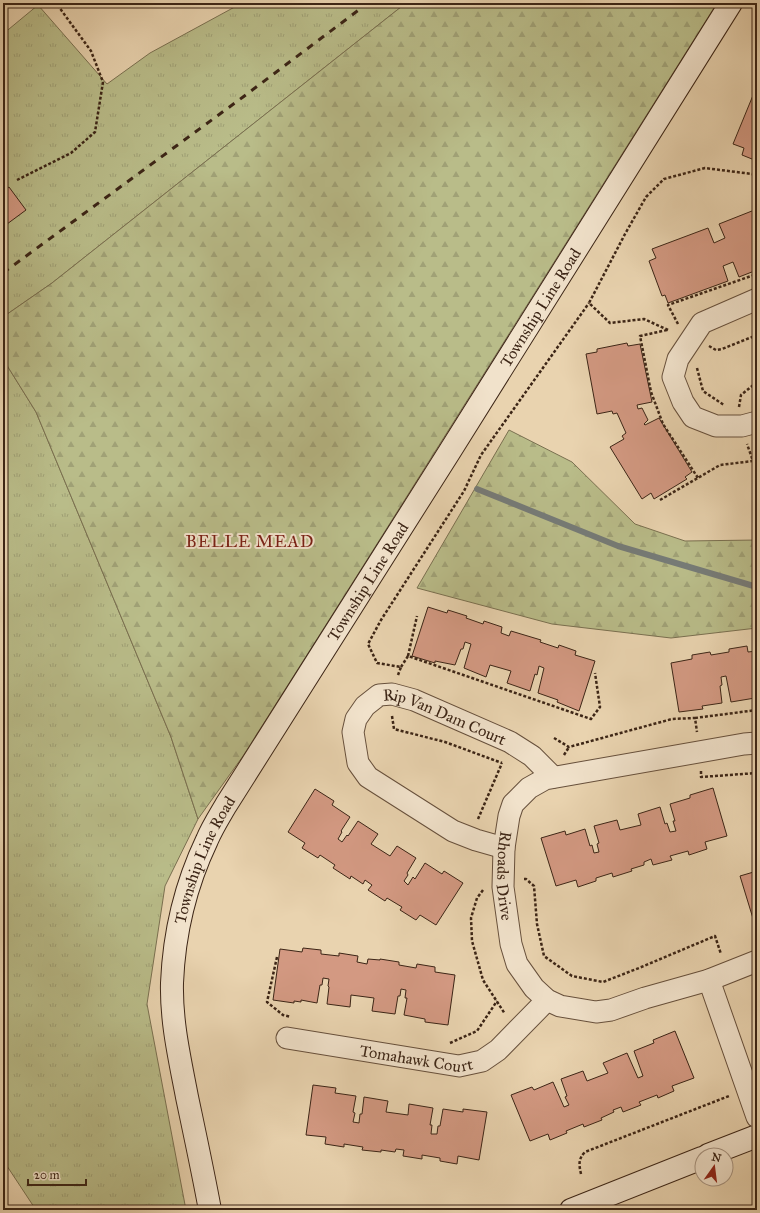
<svg xmlns="http://www.w3.org/2000/svg" width="760" height="1213" viewBox="0 0 760 1213" font-family="'IM FELL Great Primer',serif">
<defs>
<pattern id="grass-tufts" width="24" height="20" patternUnits="userSpaceOnUse"><rect width="24" height="20" fill="#b9bc89"/><path d="M3 7l-1-3M5 7V3M7 7l1-3M15 17l-1-3M17 17v-4M19 17l1-3" fill="none" stroke="#a0a176"/></pattern>
<pattern id="forest-firs" width="22" height="20" patternUnits="userSpaceOnUse"><rect width="22" height="20" fill="#b9bc89"/><path d="M5 1l3.5 6h-7zM16 11l3.5 6h-7z" fill="#a0a176"/></pattern>
</defs>
<rect width="100%" height="100%" fill="#e9d3af"/>
<filter id="stains"><feTurbulence type="fractalNoise" baseFrequency=".005" numOctaves="4"/><feColorMatrix values="0 0 0 0 .2 0 0 0 0 .09 0 0 0 0 .02 0 0 0 .5 -.17"/></filter>
<radialGradient id="worn" r=".72"><stop offset=".6" stop-color="#630" stop-opacity="0"/><stop offset="1" stop-color="#630" stop-opacity=".3"/></radialGradient>
<path fill="url(#grass-tufts)" stroke="#7a7050" d="M242,3H406L52,283L3,317V34L38,5L107,84L150,53Z
M3,359L36,412L171,737L198,819L165,886L147,1004L186,1210H36L3,1160Z"/>
<path fill="url(#forest-firs)" stroke="#7a7050" d="M406,3H717L365,563L243,756L198,819L171,737L36,412L3,359V317L52,283Z
M509,430L572,462L635,524L685,541L757,540V628L671,638L552,624L417,588Z"/>
<g fill="none" stroke-linecap="round" stroke-linejoin="round">
<path stroke="#767b77" stroke-width="6" d="M477,489L618,546L757,587"/>
</g>
<path fill="#d39982" stroke="#3c2516" d="M756,88H757V161L742,155L744,148L733,144Z
M9,187L26,210L3,227V191Z
M757,209V270L739,277L733,262L723,266L728,281L668,303L665,295L662,296L649,261L656,258L652,249L708,228L714,243L725,238L719,224Z
M627,343L628,346L640,344L652,402L637,405L638,409L642,408L648,420L644,424L645,425L659,418L692,472L685,477L687,479L654,499L651,493L642,499L610,447L624,439L622,436L626,433L617,413L613,414L612,411L597,414L586,354L597,352V349Z
M428,607L447,613L448,610L467,616L466,618L483,624L484,621L502,627L501,633L509,636L511,631L541,640L540,642L558,648L559,645L576,651L575,655L595,661L579,711L557,702L558,700L538,693L544,668L539,666L537,675L535,674L530,691L507,683L511,671L490,665L486,677L464,668L471,644L465,642L463,649H461L455,665L435,661V663L412,656Z
M747,646L748,652L757,651V686H753L755,698L731,702L726,676L721,677L722,685L720,686L722,703L702,706L703,709L679,712L671,663L692,659V655L710,652L711,655L729,652V649Z
M713,788L727,836L705,842L707,849L689,855L688,851L670,856L672,860L653,865L651,859L644,862V865L631,869L632,871L613,877L612,873L596,878V881L578,887L576,880L556,886L541,838L565,831L566,835L585,829L590,846L592,845L594,853L599,852L597,844L599,843L594,826L617,820L620,830L641,825L638,814L660,807L665,824L667,823L670,832L676,831L673,821H675L670,804L690,798V795Z
M315,789L334,801L332,805L350,817L341,831L342,832L338,839L342,842L347,835L348,836L358,821L378,834L371,844L390,856L397,846L416,858L407,873L408,875L404,881L408,885L413,877L415,879L425,863L442,874L444,871L463,883L436,925L420,915L416,920L400,910L402,907L387,898L385,901L368,890L372,885L365,880L363,884L351,876L350,879L333,868L335,865L320,855L318,858L302,848L305,843L288,832Z
M757,871V925H755L740,876Z
M303,948L321,950V954L339,956V953L358,956L357,962L367,964L368,959L380,960V959L399,962V965L416,968L417,964L435,967V972L455,975L448,1025L425,1022V1019L404,1015L407,998H405L406,990L401,989L400,996H398L395,1014L372,1011L374,998L351,995L350,1007L327,1004L329,987L328,986L329,979L323,978L322,985H320L317,1003L301,1000V1002L294,1001V1003L273,1000L280,949L302,952Z
M675,1031L694,1078L672,1086L674,1091L658,1098L657,1095L639,1102L641,1105L623,1112L621,1107L613,1110L614,1112L601,1118L602,1120L584,1127L583,1124L566,1131L567,1133L550,1140L548,1134L530,1141L511,1095L532,1087L534,1090L553,1082L564,1107L569,1105L565,1097L567,1096L561,1079L583,1071L587,1081L608,1073L603,1063L627,1053L638,1078L643,1076L634,1051L654,1043L653,1040Z
M313,1085L336,1088L335,1093L356,1096L353,1112L355,1113L353,1122L359,1123L360,1114H362L364,1097L388,1101L386,1112L408,1115L409,1104L433,1108L430,1125H432L431,1134H437L438,1126H440L443,1109L463,1112V1109L487,1112L479,1160L458,1156L457,1164L440,1161V1158L422,1155V1159L403,1156L404,1150L396,1149L395,1152L381,1150V1152L362,1150L363,1147L344,1144V1147L325,1144L326,1137L306,1135Z"/>
<g fill="none" stroke-linecap="round" stroke-linejoin="round">
<g stroke="#67503c" stroke-width="23">
<g id="street">
<path d="M757,299L702,323L678,359L673,377L683,402L693,417L716,426H742L757,422"/>
<path id="s1" d="M757,743L744,744L545,779L529,788L513,804L509,816L504,848L503,887L511,944L517,964L534,988L547,1000L560,1006L596,1012L611,1010L645,998L709,980L757,961"/>
<path id="s2" d="M504,848L476,840L453,831L368,777L358,763L353,732L356,719L365,706L379,695L392,694L414,700L510,742L532,756L553,777"/>
<path d="M709,980L757,1117"/>
<path id="s3" d="M287,1038L459,1066L482,1061L498,1050L547,1000"/>
</g>
</g>
<g stroke="#3c2516" stroke-width="24">
<g id="secondary">
<path d="M708,1155L757,1136"/>
<path id="s4" d="M210,1210C203,1172 195,1135 187,1097C180,1060 171,1022 172,983C174,934 186,884 207,840C212,828 219,817 226,805L450,451L731,3"/>
<path d="M571,1210L702,1158"/>
</g>
</g>
<path stroke="#3c2516" stroke-width="2.5" stroke-dasharray="3 2" stroke-linecap="butt" d="M17,180L71,153L95,132L103,82L91,51L56,3
M678,324L668,305L757,274
M667,330L640,336L651,392L663,424L698,478
M668,330L644,319L610,323L589,303L625,234L646,197L664,179L705,168L752,174L757,176
M709,346L716,350L722,349L757,335
M697,368L703,391L724,405
M739,407L741,395L757,382
M660,500L720,465L753,461L747,444
M408,656L417,616
M401,667L408,656L591,719L600,707L595,673
M398,675L401,667L377,663L368,644L381,620L464,491L481,455L589,303
M392,716L394,729L445,742L502,763
M695,718L757,710
M554,738L569,747L672,719L695,718L697,732
M564,755L569,747
M701,771V777L757,773
M478,819L502,763
M524,879H526L534,886L537,924L544,956L572,976L603,982L639,968L715,936L721,954
M483,890L477,898L471,918L472,941L483,980L505,1014
M277,957L267,1002L283,1015L291,1017
M450,1043L477,1031L497,1001
M581,1174C579,1165 578,1159 585,1152L729,1096"/>
<use href="#street" stroke="#f1e2cb" stroke-width="21"/>
<use href="#secondary" stroke="#f1e2cb" stroke-width="22"/>
<path stroke="#3c2516" stroke-width="3" stroke-dasharray="7 7" stroke-linecap="butt" d="M3,273L243,97L368,3"/>
</g>
<g text-anchor="middle" dominant-baseline="central" stroke-width="4" stroke-linejoin="round" paint-order="stroke">
<g font-size="16" fill="#3c2516" stroke="#f1e2cb">
<text stroke="none"><textPath href="#s4" startOffset="1007">Township Line Road</textPath></text>
<text stroke="none"><textPath href="#s4" startOffset="683">Township Line Road</textPath></text>
<text stroke="none"><textPath href="#s2" startOffset="320">Rip Van Dam Court</textPath></text>
<text stroke="none"><textPath href="#s4" startOffset="359">Township Line Road</textPath></text>
<text stroke="none"><textPath href="#s1" startOffset="329">Rhoads Drive</textPath></text>
<text stroke="none"><textPath href="#s3" startOffset="131">Tomahawk Court</textPath></text>
</g>
<g font-size="17" letter-spacing="1" fill="#7a1f14" stroke="#f1e2cb">
<text x="250" y="541">BELLE MEAD</text>
</g>
</g>
<rect width="760" height="1213" fill="none" stroke="#e9d3af" stroke-width="16"/>
<rect x="4" y="4" width="752" height="1205" fill="none" stroke="#3c2516" stroke-width="2"/>
<rect x="8" y="8" width="744" height="1197" fill="none" stroke="#3c2516"/>
<g transform="translate(714 1167) rotate(14)"><circle r="19" fill="#f1e2cb" stroke="#a99683"/>
<path d="M0-3L7 15L0 10L-7 15Z" fill="#8f2418"/>
<text y="-6" font-size="11" font-weight="bold" text-anchor="middle" fill="#3c2516">N</text>
</g>
<path d="M28 1179v6h58v-6" fill="none" stroke="#3c2516" stroke-width="2"/>
<text x="34" y="1179" font-size="12" fill="#3c2516" stroke="#f1e2cb" stroke-width="3" paint-order="stroke">20 m</text>
<rect width="100%" height="100%" filter="url(#stains)"/>
<rect width="100%" height="100%" fill="url(#worn)"/>
</svg>
